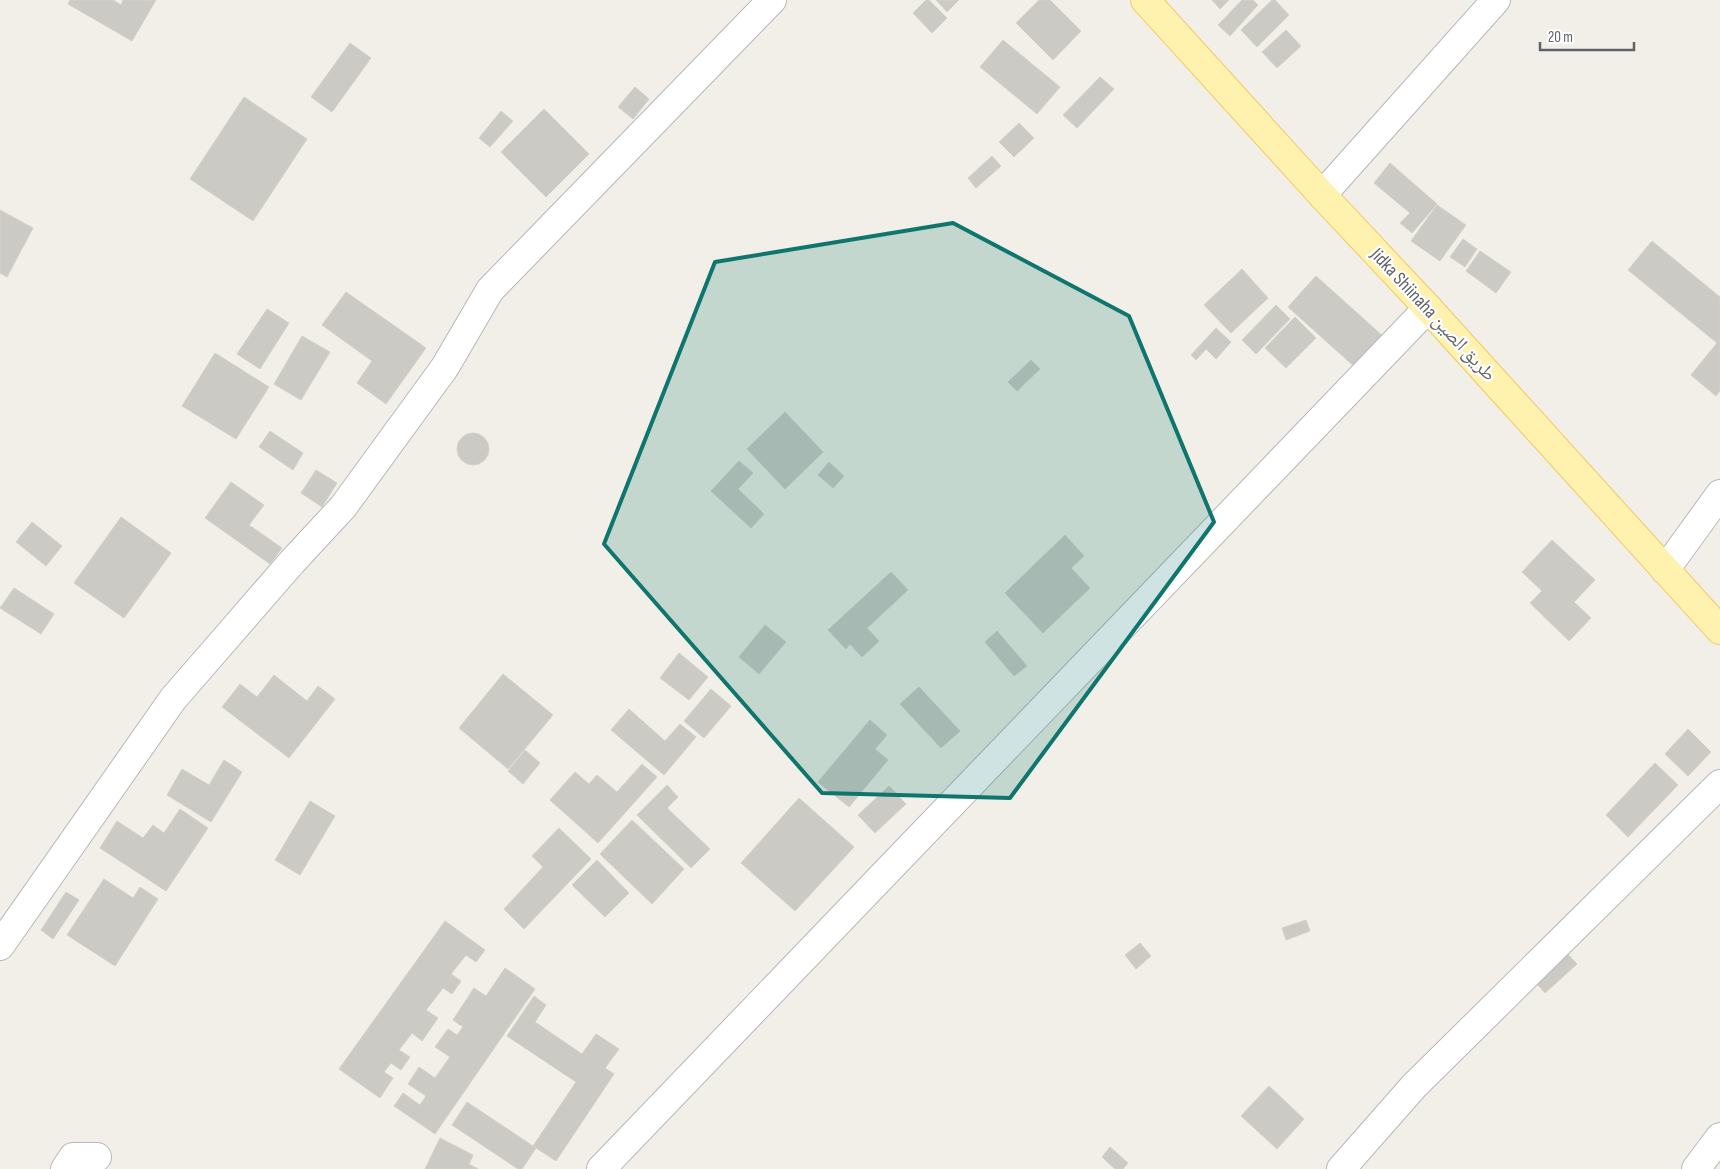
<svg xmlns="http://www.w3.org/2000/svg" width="1720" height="1169" viewBox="0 0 1720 1169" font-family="'Sofia Sans Condensed','Noto Naskh Arabic',sans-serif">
<rect width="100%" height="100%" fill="#f1efe8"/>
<path fill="#cccac5" stroke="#d6d1c6" d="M70,0H113L121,5L123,0H156L132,41L68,4Z
M926,0H929L947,18L932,33L913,13Z
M936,0H959L947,12Z
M1039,0H1050L1081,31L1053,60L1016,23Z
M1212,0H1229L1220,9Z
M1242,0H1253L1258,5L1230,36L1218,25Z
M1272,0H1275L1289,15L1257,47L1241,30Z
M1286,30L1301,46L1277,68L1262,52Z
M1003,40L1060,87L1037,114L980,67Z
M350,43L371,58L332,112L311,97Z
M1100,77L1114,89L1077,128L1063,115Z
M635,87L649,99L633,119L618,107Z
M244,97L307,139L253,221L190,179Z
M544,109L589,154L546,197L501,152Z
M501,111L513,121L490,147L479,138Z
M1019,123L1034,138L1014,157L999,142Z
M992,156L1001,166L976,188L968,178Z
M1390,163L1437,204L1412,233L1400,223L1410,213L1374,183Z
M1437,205L1466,225L1440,261L1411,241Z
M0,210L33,228L7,277L0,273Z
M1463,239L1477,249L1465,267L1450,257Z
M1652,241L1720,297V391L1716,396L1691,375L1717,343L1628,270Z
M1480,251L1511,272L1496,293L1466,271Z
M1242,269L1268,298L1231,333L1204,305Z
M1316,276L1385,338L1357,369L1288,307Z
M346,292L426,348L386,404L357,383L372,361L322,325Z
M1276,305L1290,319L1256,354L1242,340Z
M267,309L289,323L260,369L237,354Z
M1295,317L1316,338L1286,368L1265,348Z
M1216,328L1231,342L1216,359L1206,349L1196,360L1191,355Z
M302,336L330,352L301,400L274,384Z
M215,353L269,387L236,439L182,406Z
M1031,360L1040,369L1017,391L1008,382Z
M785,412L823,452L785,489L747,449Z
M270,431L303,453L293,470L259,447Z
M457 449a16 16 0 1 1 32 0a16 16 0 1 1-32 0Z
M739,461L753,473L738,489L764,514L751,528L711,491Z
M829,462L844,476L833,488L818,475Z
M316,470L337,483L322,507L301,493Z
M231,482L264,505L249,525L282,548L270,564L205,518Z
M121,517L171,553L124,618L74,583Z
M32,522L62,546L46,566L16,542Z
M1065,535L1084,556L1071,568L1090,588L1043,633L1005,593Z
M1552,540L1595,580L1574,602L1591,618L1569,641L1530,603L1542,591L1522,572Z
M891,572L908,590L867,628L879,641L862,657L850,644L846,649L828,630Z
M14,588L54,614L41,634L0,608Z
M765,625L786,642L759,674L739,657Z
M997,631L1027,666L1014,676L985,642Z
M679,653L708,677L689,700L660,678Z
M503,674L553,715L508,769L459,728Z
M274,675L307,701L318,686L335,699L289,758L222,707L240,684L257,697Z
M919,687L960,731L941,748L900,704Z
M711,689L731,706L704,738L684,721Z
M629,709L665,741L680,724L696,737L664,775L611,730Z
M870,720L887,735L875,749L888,760L849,807L818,782Z
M1688,729L1711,752L1688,776L1665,754Z
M525,750L540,763L523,784L508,771Z
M224,760L242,772L211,822L167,795L182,769L209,785Z
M1655,763L1678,785L1628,837L1606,815Z
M642,764L657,777L598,843L550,800L575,772L589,784L597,775L617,792Z
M667,785L678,797L667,808L710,849L691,868L637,815Z
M889,786L906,804L875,833L858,815Z
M799,798L854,847L795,911L741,863Z
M310,801L335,816L300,875L275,860Z
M180,809L208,828L166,891L100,848L117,821L143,838L153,825L164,833Z
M632,820L684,869L652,904L600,854Z
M559,828L591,859L524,929L504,909L543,867L532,856Z
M597,860L629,893L605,917L572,885Z
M104,879L133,898L140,887L158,899L115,966L67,935Z
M66,892L79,900L53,939L41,930Z
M1306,920L1310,931L1286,940L1282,928Z
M445,921L485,950L476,962L466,955L451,974L461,981L452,994L443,988L426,1010L438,1018L422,1041L412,1033L399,1050L410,1057L401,1070L391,1063L384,1072L393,1078L380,1098L339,1069Z
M1140,943L1151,956L1136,969L1125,955Z
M1564,950L1577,964L1545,993L1532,978Z
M505,968L535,989L435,1134L394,1106L403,1093L420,1105L426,1096L408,1084L419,1067L435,1078L450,1057L435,1047L448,1029L457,1035L463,1027L453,1020L474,988L486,996Z
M534,996L546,1005L535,1022L582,1054L596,1034L619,1049L605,1068L614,1074L556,1161L533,1146L576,1082L507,1036Z
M1269,1086L1304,1119L1277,1149L1241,1116Z
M467,1102L536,1148L522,1169H518L452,1125Z
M440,1138L473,1155L469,1164L478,1169H425Z
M1110,1147L1128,1163L1123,1169H1115L1102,1157Z"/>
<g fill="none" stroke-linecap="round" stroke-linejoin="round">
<g stroke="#b5b8bc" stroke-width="30">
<path id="street" d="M1322,195L1496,0
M1665,570L1720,494
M0,946L173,699L292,562L343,507L445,367L490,290L772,0
M65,1169L73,1157H97
M601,1169L1428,308
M1341,1169L1414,1086L1720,784
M1696,1169L1720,1137"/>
</g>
<g stroke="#f2c960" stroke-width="30">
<path id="primary" d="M1145,0L1322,195L1428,308L1720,630"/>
</g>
<use href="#street" stroke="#fff" stroke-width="28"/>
<use href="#primary" stroke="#fff2af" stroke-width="28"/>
</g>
<path fill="#0f766e" fill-opacity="0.2" stroke="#0f766e" stroke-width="4" stroke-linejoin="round" d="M953,223L1129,316L1214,522L1010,798L822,793L604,544L715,262Z"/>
<g text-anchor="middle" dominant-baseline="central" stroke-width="4.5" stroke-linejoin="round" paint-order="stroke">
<g font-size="19" fill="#5f6368" stroke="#fff">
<text transform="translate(1433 315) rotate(47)">Jidka Shiinaha طريق الصين</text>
</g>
</g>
<path d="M1540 42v8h94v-8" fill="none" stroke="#5f6368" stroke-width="2.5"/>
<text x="1548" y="42" font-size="15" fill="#5f6368" stroke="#ffffff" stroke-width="4" paint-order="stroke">20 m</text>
</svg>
